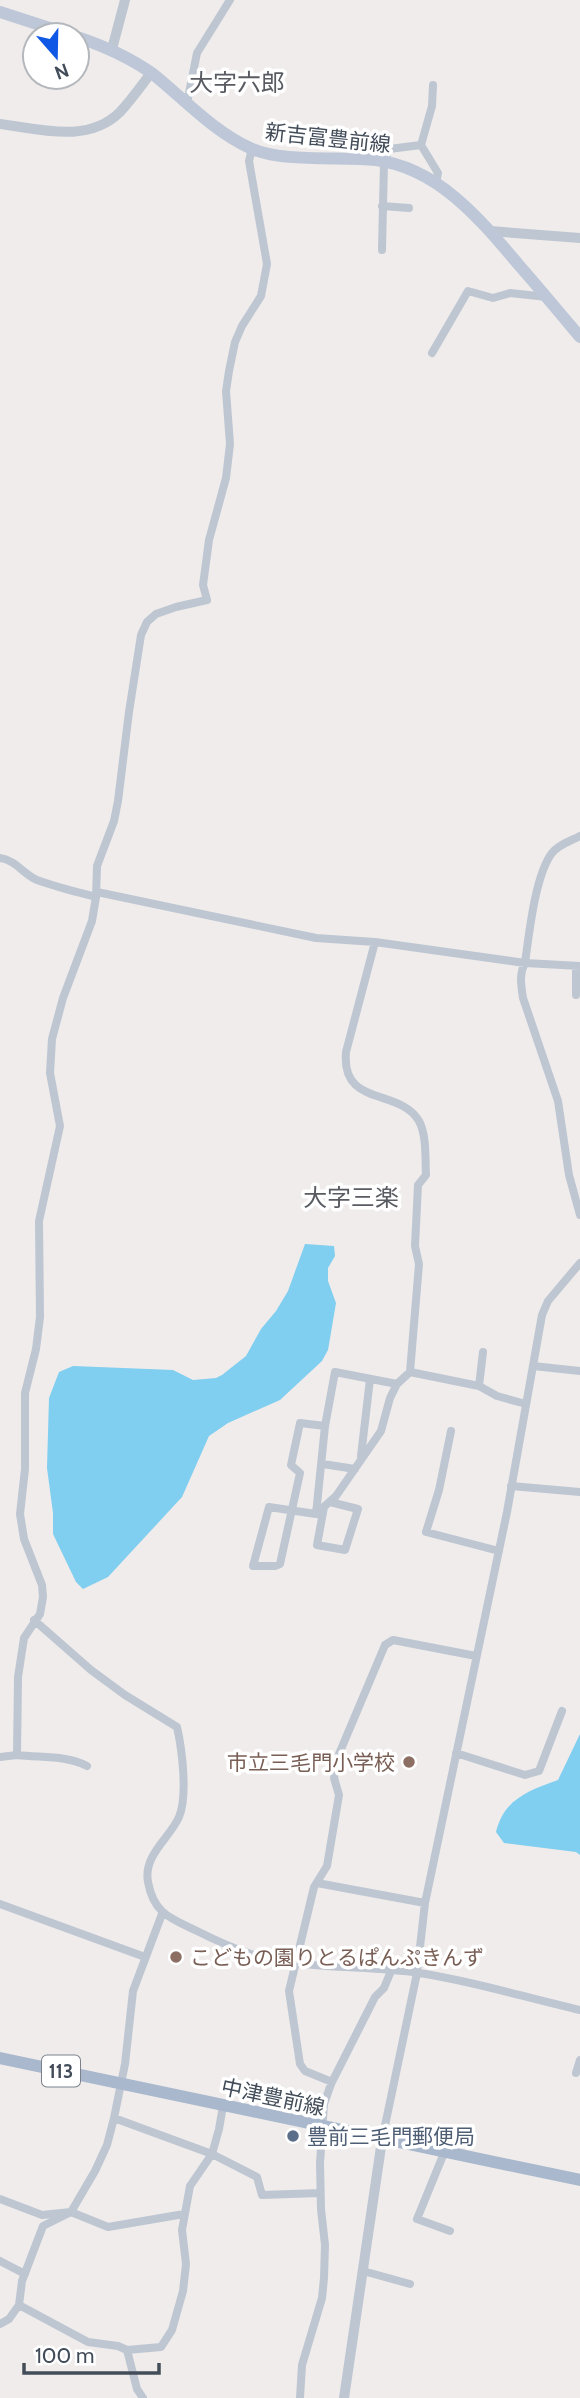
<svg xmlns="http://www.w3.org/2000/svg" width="580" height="2398" viewBox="0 0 580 2398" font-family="Cabin,'Noto Sans JP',sans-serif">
<rect width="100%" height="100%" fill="#efeceb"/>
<path fill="#80cef0" d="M305,1244L334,1246L335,1256L328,1268V1281L336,1303L328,1350L322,1361L280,1400L228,1423L209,1436L182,1497L108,1577L83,1589L76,1582L53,1534V1513L47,1468L49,1398L59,1372L73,1366L173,1370L193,1380L216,1378L222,1375L246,1356L261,1329L276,1311L288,1291Z
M580,1734V1855L576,1852L504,1843L496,1832C504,1799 528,1791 558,1780Z"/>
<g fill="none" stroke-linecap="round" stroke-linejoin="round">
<path stroke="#bec6d2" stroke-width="8" d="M187,103L197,53L230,0
M421,145L432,106L433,85
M382,206L409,208
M382,250L384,162L389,149L421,145L438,173L436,183
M432,353L468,291L493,298L510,293L547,297
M580,836C571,841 559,844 552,853C535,875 529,935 525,963C519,974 521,985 523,998L558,1101L569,1175L580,1215
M0,858C16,860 23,874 37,880C56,887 77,892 96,897
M97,892L316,938L375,942L525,963L580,966
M576,995V966
M533,1366L580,1371
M410,1372L479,1386L497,1396L526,1404
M479,1386L483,1352
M325,1426L300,1423L291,1465L300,1473L280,1564L275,1566H253L269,1507L316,1514L336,1496L381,1431L390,1398L397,1384L410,1372L419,1264L415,1246L418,1185L426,1175C425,1159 427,1136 419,1121C399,1087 341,1108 346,1052L375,942
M451,1431L439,1490L426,1532L499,1551
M361,1456L370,1379
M323,1464L355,1469
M511,1486L580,1492
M324,1507L317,1545L345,1550L358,1509L330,1502
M316,1514L325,1426L335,1372L397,1384
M34,1620L91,1670L125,1695L177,1727C182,1749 188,1796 179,1817C170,1838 143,1855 148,1882C154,1914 170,1918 197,1931C215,1940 232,1948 251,1954C305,1970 364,1965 419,1973C474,1981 526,1998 580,2010
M456,1753L525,1775L539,1771L562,1711
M17,1755C41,1758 66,1755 87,1766
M0,1757L17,1755L18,1677L24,1638L40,1614L43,1597L42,1585L24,1539L20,1514L25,1469V1393L36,1349L40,1317L39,1221L60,1126L50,1073L52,1039L63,998L92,921L96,897L97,866L114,821L118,801L129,712L141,635L147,622L156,614L176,607L207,600L203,585L209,540L226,478L230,444L226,391L229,371L235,342L242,326L261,296L267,264L249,161L252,149
M317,1883L425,1903
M0,1904L145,1957
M576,2073L580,2060
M332,2082L305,2071L300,2064L289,1991L314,1887L327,1866L339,1795L334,1778L339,1754L385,1645L393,1640L476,1656
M114,2118L212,2154L257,2177L262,2195L320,2193
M382,2140L417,1973L425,1903L507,1512L542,1315L548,1301L580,1263
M444,2153L417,2219L450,2231
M0,2199L42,2215L71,2212L108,2227L184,2214
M0,2261L25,2274
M363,2271L410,2284
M19,2305L88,2342L118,2346L127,2350L161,2347L172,2330L183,2291L186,2264L182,2230L190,2186L212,2154L219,2129L223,2106
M0,2324L9,2319L19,2305L22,2281L43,2226L71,2212L95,2171L107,2145L114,2118L125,2064L133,1991L162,1914
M127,2350L137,2389L143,2398
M300,2398L302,2365L322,2298L324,2278L325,2245L321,2209L320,2163L324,2104L331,2084L375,1997L384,1988L391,1971"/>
<path stroke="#bec6d2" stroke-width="10" d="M112,49L125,0
M0,124C40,129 88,144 120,112C131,100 141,86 151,73
M490,231L580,238
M344,2398L382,2140"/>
<path stroke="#bdc7d7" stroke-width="12" d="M0,12L71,35
M77,37C104,46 129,57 153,74C184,99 213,131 250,148C282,163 340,156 376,160C438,168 480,219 518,264C539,288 559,312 580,337"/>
<path stroke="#a9b8cd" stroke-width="12" d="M0,2058L580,2180"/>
</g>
<g fill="#8d6e63" stroke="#fff" stroke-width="2.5">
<circle cx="409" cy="1762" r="7"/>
<circle cx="176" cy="1957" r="7"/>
</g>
<circle fill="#5c6f8a" stroke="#fff" stroke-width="2.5" cx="293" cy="2136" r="7"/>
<g text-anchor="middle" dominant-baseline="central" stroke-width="7" stroke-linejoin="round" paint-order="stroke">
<rect fill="#fff" stroke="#7b828c" stroke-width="2" x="42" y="2055.5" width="38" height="31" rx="5"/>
<g font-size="19" font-weight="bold" fill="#434d5a">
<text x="61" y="2071">113</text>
</g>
<g font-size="21" fill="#434d5a" stroke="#fff">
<text transform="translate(328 138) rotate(6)">新吉富豊前線</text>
<text transform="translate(273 2097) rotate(12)">中津豊前線</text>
</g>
<g font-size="21" fill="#785e54" stroke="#fff" text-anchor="end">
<text x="395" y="1762">市立三毛門小学校</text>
<text x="190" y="1957" text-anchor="start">こどもの園りとるぱんぷきんず</text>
</g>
<g font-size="21" fill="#4e5e75" stroke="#fff" text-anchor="start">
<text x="307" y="2136">豊前三毛門郵便局</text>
</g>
<g font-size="24" fill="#585b61" stroke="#fff">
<text x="237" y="82">大字六郎</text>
<text x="351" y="1197">大字三楽</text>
</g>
</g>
<g transform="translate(56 56) rotate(160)"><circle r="33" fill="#ffffff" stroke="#b4b8bd" stroke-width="2"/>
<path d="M0-5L12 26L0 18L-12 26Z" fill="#0f58e5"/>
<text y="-10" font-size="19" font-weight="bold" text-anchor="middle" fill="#434d5a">N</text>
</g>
<path d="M24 2363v10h135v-10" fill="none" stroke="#434d5a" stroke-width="3.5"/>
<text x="35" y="2363" font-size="21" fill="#434d5a" stroke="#ffffff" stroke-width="5" paint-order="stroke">100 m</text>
</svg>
